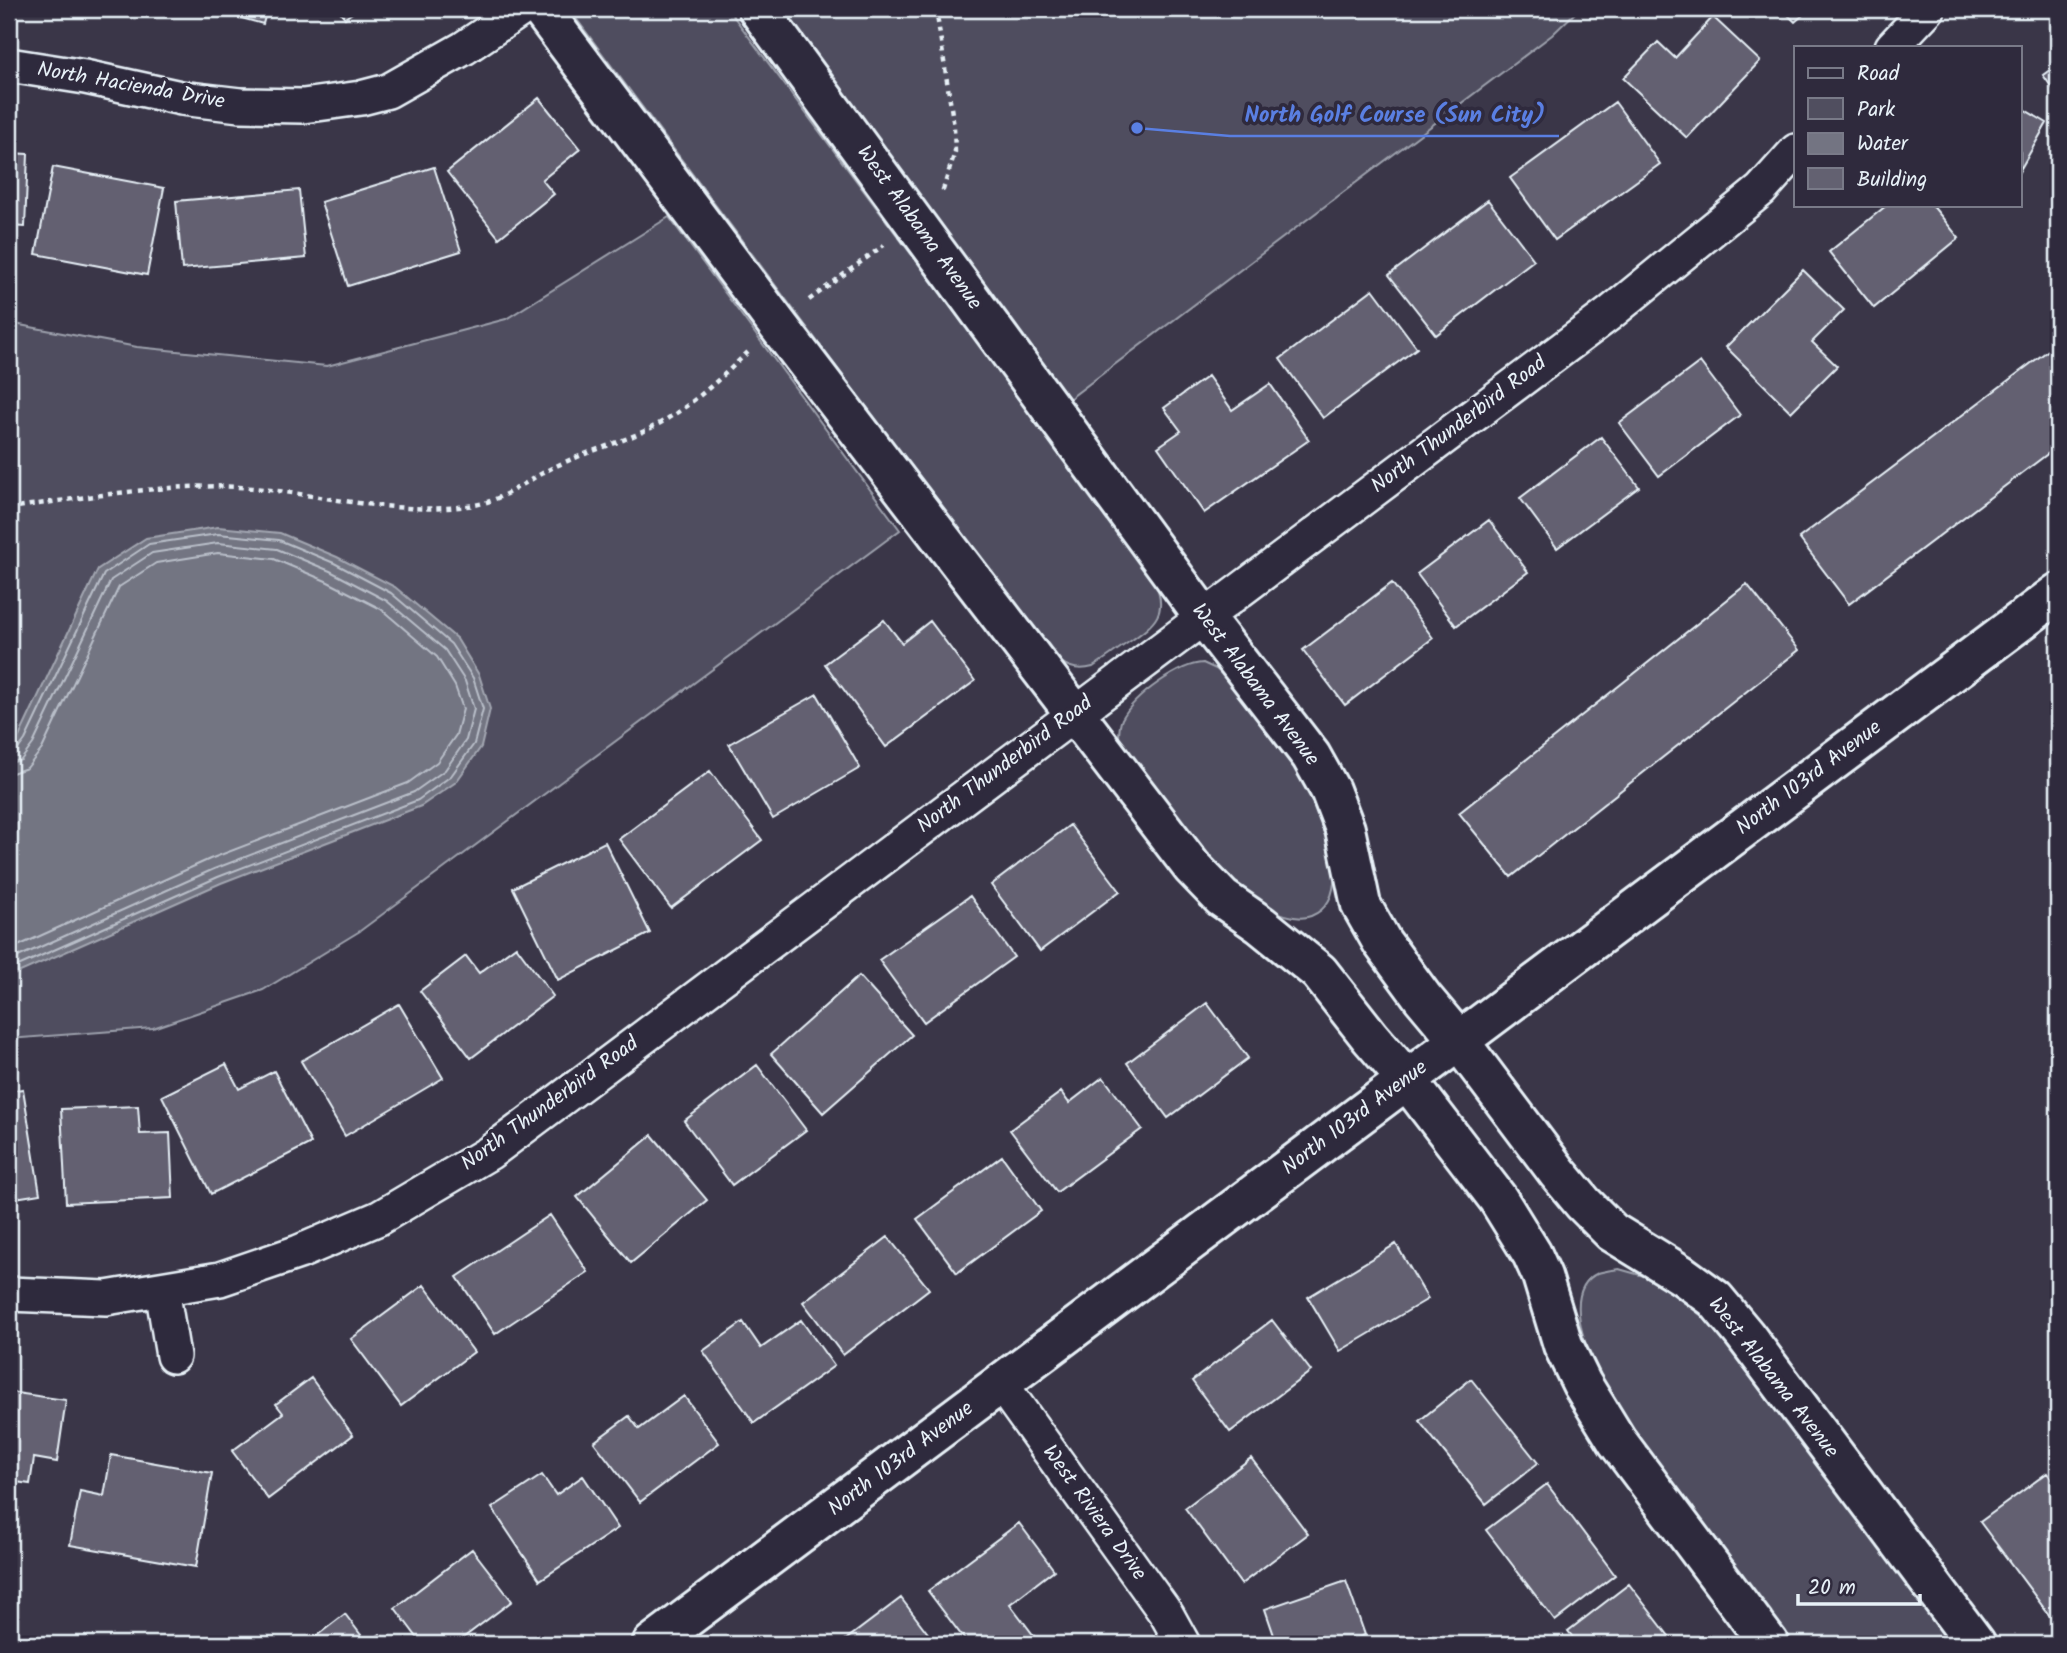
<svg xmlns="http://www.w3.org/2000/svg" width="2067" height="1653" viewBox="0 0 2067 1653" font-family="Kalam,sans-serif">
<rect width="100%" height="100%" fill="#3a3648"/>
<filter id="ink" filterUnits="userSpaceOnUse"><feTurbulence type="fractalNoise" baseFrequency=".0143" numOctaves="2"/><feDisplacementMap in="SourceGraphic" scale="14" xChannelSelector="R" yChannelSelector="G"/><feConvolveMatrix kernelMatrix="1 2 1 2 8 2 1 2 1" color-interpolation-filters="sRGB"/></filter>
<g filter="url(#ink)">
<path fill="#504e5f" stroke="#9ca0ac" stroke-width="2" d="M569,9H728L1154,579C1169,613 1156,623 1129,642C1117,650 1105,659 1093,667C1075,672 1064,666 1050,653Z
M758,9H1579L1552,35L1053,411Z
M669,217L900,530L360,931L263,990L153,1028L9,1039V323L137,347L327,366L506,319Z
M1203,663L1216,669L1230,681C1255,714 1288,753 1309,788C1327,818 1355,899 1311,916C1288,925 1242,895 1225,881C1212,870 1203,852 1193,838C1168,806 1143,773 1119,740C1119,733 1119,725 1122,719C1134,696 1179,664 1203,663Z
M1619,1269L1651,1278L1706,1319L1954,1644H1791L1615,1406C1599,1379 1553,1294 1598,1273C1604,1271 1613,1270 1619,1269Z"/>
<path fill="#737482" stroke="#a2a6b1" stroke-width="2" d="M218,527L280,533L337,557L395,587L457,639L479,675L490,709L481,747L456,782L421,806L221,883L9,977V752L19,737L98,569L146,538Z"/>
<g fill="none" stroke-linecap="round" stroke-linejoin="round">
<path stroke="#b9bfc9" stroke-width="2" d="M9,755L16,752L25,740L104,574L149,544L218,534L279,540L334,563L391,593L451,644L473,678L483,709L474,744L451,776L418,800L218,877L9,970
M9,763L21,760L33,744L111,580L152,553L218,543L277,549L330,571L387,601L445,650L465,681L474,709L466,740L445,770L414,792L214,869L9,961
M9,774L27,768L42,749L119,587L156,563L218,553L274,559L326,581L381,609L437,657L455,686L463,709L456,735L437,762L408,783L210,859L9,950"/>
</g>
<path fill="#636171" stroke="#e8f1f8" stroke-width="2" d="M209,9H267L263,24Z
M338,9H358L345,18Z
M1782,9H1810L1795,22Z
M1713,17L1760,61L1687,138L1623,78L1658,42L1675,58Z
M2058,64V96L2043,75Z
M539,98L580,149L542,180L554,194L499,238L447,172Z
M1615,102L1660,164L1555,240L1510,178Z
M2020,107L2047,123L2020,170Z
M9,153L28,154L25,227L9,226Z
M53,167L164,188L147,275L36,254Z
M434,167L461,251L348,286L321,202Z
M299,190L306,258L182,269L176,201Z
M1488,200L1534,260L1436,335L1389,275Z
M1887,205H1932L1959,238L1874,308L1829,252Z
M1803,270L1844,310L1812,342L1837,366L1791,412L1726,347Z
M1373,289L1417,348L1323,418L1280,359Z
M2058,343V446L1849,604L1799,538Z
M1700,362L1740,415L1659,476L1619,423Z
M1208,376L1232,410L1270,384L1309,440L1204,513L1158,447L1181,431L1164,408Z
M1601,437L1639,487L1557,548L1520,498Z
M1489,520L1528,572L1456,626L1417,574Z
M1392,583L1433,638L1345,705L1303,650Z
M1747,584L1799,650L1511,877L1459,813Z
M884,620L902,643L930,621L975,681L886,747L825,664Z
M817,694L860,768L773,819L729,744Z
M710,771L762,840L671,908L619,839Z
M1070,825L1120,891L1040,951L991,885Z
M605,842L650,933L558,980L513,888Z
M970,896L1014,957L924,1022L879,960Z
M516,946L553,996L471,1058L420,991L466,956L479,973Z
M859,976L912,1035L823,1113L771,1054Z
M1207,1003L1248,1058L1168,1118L1127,1063Z
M399,1004L443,1078L345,1136L301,1061Z
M226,1064L239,1089L274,1071L311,1143L211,1194L162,1096Z
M757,1065L806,1130L732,1185L684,1121Z
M1103,1077L1142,1129L1057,1192L1010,1130L1061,1092L1069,1103Z
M23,1089L40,1194L9,1199V1091Z
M138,1106L140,1134L170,1133L173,1198L66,1203L61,1109Z
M652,1135L707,1200L631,1263L577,1197Z
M1002,1156L1041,1211L957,1273L917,1219Z
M550,1215L588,1272L495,1334L457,1277Z
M888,1237L929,1289L843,1355L803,1302Z
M1396,1244L1428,1299L1340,1351L1308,1297Z
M424,1285L474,1352L401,1406L351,1339Z
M801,1320L834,1366L754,1423L703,1351L743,1322L761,1348Z
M1272,1320L1311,1371L1230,1432L1192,1381Z
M311,1378L353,1435L268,1499L232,1451L283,1413L276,1404Z
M1471,1379L1538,1463L1486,1504L1419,1421Z
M9,1392L66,1400L57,1462L34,1458L30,1484L9,1481Z
M684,1396L719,1443L640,1502L594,1442L629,1416L639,1429Z
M111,1455L212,1473L196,1567L70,1545L80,1491L104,1496Z
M1251,1458L1308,1534L1241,1584L1185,1508Z
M2047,1473L2058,1487V1615L2052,1619L1980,1522Z
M542,1475L556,1495L583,1476L618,1528L540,1580L492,1508Z
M1547,1484L1615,1575L1555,1621L1486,1530Z
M1019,1523L1054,1570L1010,1604L1034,1636L1022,1644H968L928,1591Z
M472,1549L512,1601L455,1644H422L395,1608Z
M1346,1581L1365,1635L1347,1642V1644H1277L1265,1609Z
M1629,1584L1675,1644H1578L1568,1631Z
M901,1598L936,1644H840Z
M345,1614L367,1643L380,1634L388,1644H306Z"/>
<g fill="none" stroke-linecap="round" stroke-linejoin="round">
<g stroke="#e8f1f8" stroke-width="38">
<path id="minor" d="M1892,47L1928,9
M9,65L85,77L181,98L240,105L303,106L361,98L388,91L464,48L522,9
M162,1289L173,1356
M9,1294L106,1298L220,1279L299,1252L379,1218L489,1153L1609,314L1761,190L1796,151
M1001,1384L1167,1615L1183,1644"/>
</g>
<g stroke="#e8f1f8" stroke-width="44">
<path id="tertiary" d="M541,9L777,324L1192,867L1222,898L1261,925L1319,972L1370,1037L1407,1080L1498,1199L1532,1254L1542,1276L1563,1345L1582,1384L1617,1441L1769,1644
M758,9L1203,616L1311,756L1330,790L1345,829L1361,905L1382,942L1423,998L1459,1041L1558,1173L1583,1203L1612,1232L1682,1275L1715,1299L1745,1335L1976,1644
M652,1644L2058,593"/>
</g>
<path stroke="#e8f1f8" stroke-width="4.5" stroke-dasharray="5 5" stroke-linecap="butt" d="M936,9L954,127L955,152L942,193
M809,300L884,245
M9,508C85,498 176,481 252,488C326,495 400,517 474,505C502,501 526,481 550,469C582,453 617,444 649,429C687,410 719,380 749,351"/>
<use href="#minor" stroke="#2f2a3d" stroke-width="33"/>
<use href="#tertiary" stroke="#2f2a3d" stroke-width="38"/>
</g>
</g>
<g text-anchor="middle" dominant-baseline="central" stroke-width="7" stroke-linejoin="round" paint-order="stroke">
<g font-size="21" fill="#e8f1f8" stroke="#2f2a3d">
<text transform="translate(131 86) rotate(10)">North Hacienda Drive</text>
<text transform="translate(919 228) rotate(54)">West Alabama Avenue</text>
<text transform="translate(1459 425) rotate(-37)">North Thunderbird Road</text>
<text transform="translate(1255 685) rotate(53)">West Alabama Avenue</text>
<text transform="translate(1005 765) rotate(-37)">North Thunderbird Road</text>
<text transform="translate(1809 778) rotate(-37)">North 103rd Avenue</text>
<text transform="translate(550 1104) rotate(-36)">North Thunderbird Road</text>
<text transform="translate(1355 1118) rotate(-37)">North 103rd Avenue</text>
<text transform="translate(1773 1378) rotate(52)">West Alabama Avenue</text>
<text transform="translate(901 1459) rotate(-37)">North 103rd Avenue</text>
<text transform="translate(1094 1513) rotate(54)">West Riviera Drive</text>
</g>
</g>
<path fill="none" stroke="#5a7fe2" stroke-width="2.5" d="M1137 128L1230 136H1559"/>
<circle fill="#5a7fe2" stroke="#2f2a3d" stroke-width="2.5" cx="1137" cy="128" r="7"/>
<g font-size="23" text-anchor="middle" font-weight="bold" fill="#5a7fe2" stroke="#2f2a3d" stroke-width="7" stroke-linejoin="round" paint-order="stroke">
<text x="1395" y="122">North Golf Course (Sun City)</text>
</g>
<rect width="2067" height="1653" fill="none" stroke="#2f2a3d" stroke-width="35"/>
<rect x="18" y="18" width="2032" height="1618" fill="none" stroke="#e8f1f8" stroke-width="2.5" filter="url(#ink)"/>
<rect x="1794" y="46" width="228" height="161" fill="#2f2a3d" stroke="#797a88" stroke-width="2"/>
<rect x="1808" y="68" width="35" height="10" fill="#2f2a3d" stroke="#797a88" stroke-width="2"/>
<text x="1857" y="80" font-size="21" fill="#e8f1f8">Road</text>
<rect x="1808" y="98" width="35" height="21" fill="#504e5f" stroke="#797a88" stroke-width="2"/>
<text x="1857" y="116" font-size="21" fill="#e8f1f8">Park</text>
<rect x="1808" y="133" width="35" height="21" fill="#737482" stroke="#797a88" stroke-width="2"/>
<text x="1857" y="150" font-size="21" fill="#e8f1f8">Water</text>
<rect x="1808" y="168" width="35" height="21" fill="#636171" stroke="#797a88" stroke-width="2"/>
<text x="1857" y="186" font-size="21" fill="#e8f1f8">Building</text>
<path d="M1798 1594v10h122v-10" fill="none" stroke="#e8f1f8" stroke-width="3.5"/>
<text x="1808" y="1594" font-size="21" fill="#e8f1f8" stroke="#2f2a3d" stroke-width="5" paint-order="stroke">20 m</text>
</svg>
